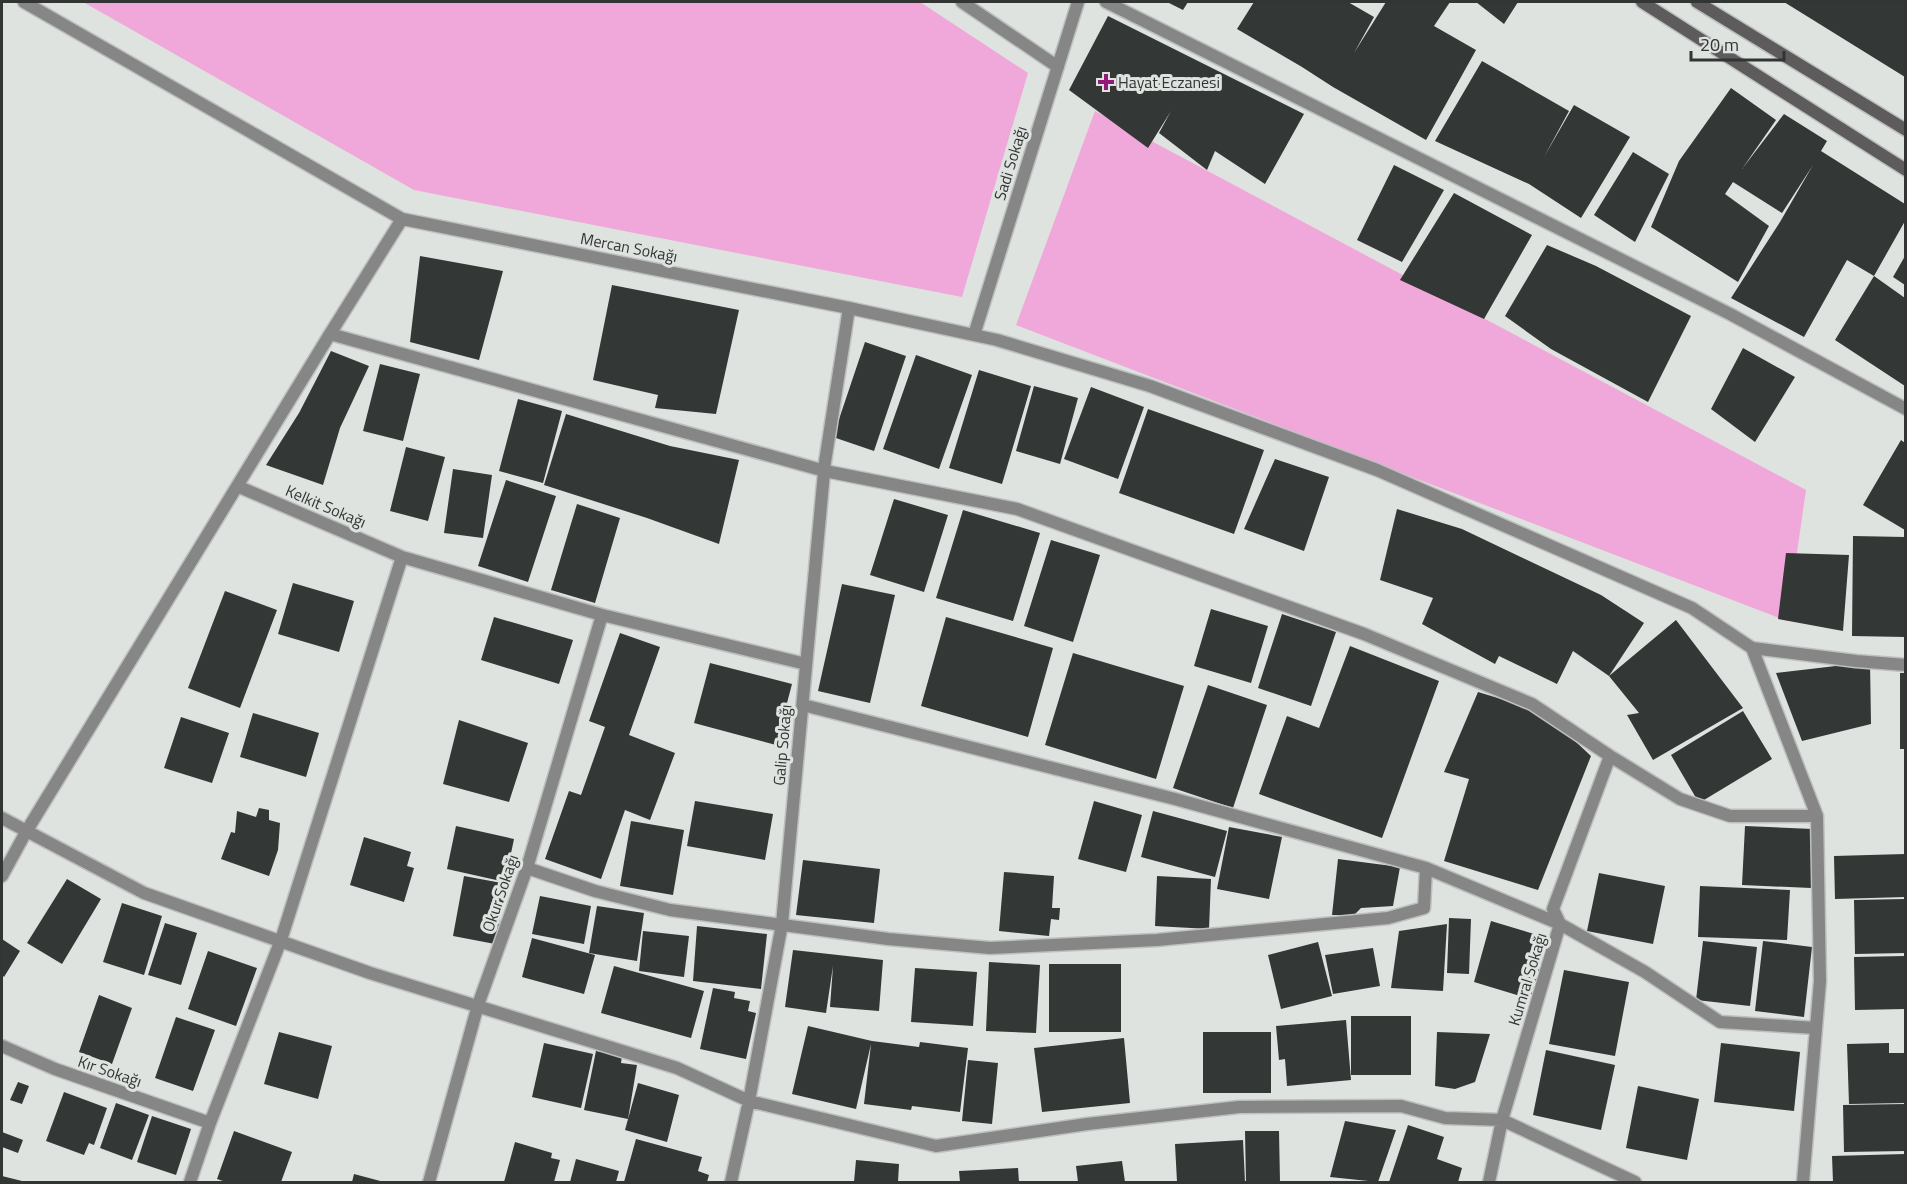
<svg xmlns="http://www.w3.org/2000/svg" width="1907" height="1184" viewBox="0 0 1907 1184" font-family="'Titillium Web',sans-serif">
<rect width="100%" height="100%" fill="#dee3e0"/>
<path fill="#f0a7d9" d="M83,2H920L1028,73L962,297L414,190Z
M1095,111L1806,490L1787,621L1016,325Z"/>
<path fill="#333735" d="M1167,2H1188L1183,10Z
M1254,2H1348L1374,17L1354,53L1386,2H1450L1434,26L1476,50L1426,140L1333,87L1302,67L1237,29Z
M1476,2H1518L1504,24Z
M1784,2H1905V77Z
M1108,16L1304,114L1265,184L1215,151L1207,170L1159,133L1171,111L1148,148L1069,90Z
M1482,61L1569,111L1544,157L1574,105L1630,137L1581,218L1529,184L1435,141Z
M1731,88L1776,120L1742,169L1784,114L1827,141L1821,151L1905,204V221L1874,276L1905,298V386L1835,340L1874,276L1847,260L1804,337L1731,298L1780,222L1813,165L1782,213L1733,182L1725,194L1769,226L1738,282L1651,227L1679,161Z
M1633,152L1669,174L1635,242L1594,215Z
M1394,165L1444,190L1402,262L1357,240Z
M1454,193L1532,235L1484,319L1400,280Z
M1547,245L1596,266L1691,316L1648,402L1551,349L1505,316Z
M420,256L503,271L479,360L410,342Z
M1905,256V285L1893,277Z
M612,285L739,310L716,414L655,408L658,395L593,380Z
M865,342L906,356L874,451L833,437Z
M1743,348L1795,377L1755,442L1711,409Z
M331,351L369,366L340,428L323,485L266,465L299,413Z
M916,355L972,375L939,469L883,449Z
M380,364L420,374L403,441L363,431Z
M979,370L1031,386L1002,484L949,468Z
M1034,386L1078,398L1060,464L1016,451Z
M1091,387L1144,407L1118,479L1064,459Z
M518,399L562,411L543,483L499,471Z
M1148,409L1264,450L1234,534L1119,493Z
M566,414L670,446L739,460L719,544L647,518L544,485Z
M1901,440L1905,443V530L1863,505Z
M406,447L445,457L428,521L390,511Z
M1275,459L1329,477L1304,551L1244,529Z
M453,469L492,475L483,538L444,533Z
M506,480L556,496L528,582L478,566Z
M894,499L948,515L924,592L870,575Z
M577,504L620,518L595,603L551,590Z
M1397,509L1462,529L1601,595L1644,623L1609,676L1676,620L1743,708L1653,760L1627,715L1639,713L1609,676L1573,651L1557,684L1499,656L1495,664L1422,624L1433,598L1380,580Z
M963,510L1040,533L1013,621L936,598Z
M1853,536L1905,537V637L1852,636Z
M1051,540L1100,555L1073,642L1024,626Z
M1786,553L1849,555L1843,631L1778,619Z
M293,583L354,601L339,652L278,634Z
M842,584L895,595L870,703L818,691Z
M225,591L277,610L240,708L188,688Z
M1211,609L1268,626L1251,683L1194,666Z
M1282,614L1336,632L1311,706L1258,688Z
M494,617L573,640L559,684L481,660Z
M946,617L1053,648L1028,737L921,706Z
M620,633L660,647L629,735L675,753L650,820L625,810L601,879L545,859L569,791L581,795L605,727L589,721Z
M1350,646L1439,681L1382,838L1259,794L1287,716L1319,728Z
M1073,653L1184,686L1156,779L1045,745Z
M1870,662L1871,724L1802,741L1776,673Z
M710,663L792,684L776,745L694,723Z
M1900,673H1905V749H1900Z
M1208,685L1267,705L1233,808L1173,788Z
M1478,692L1544,712L1591,756L1538,890L1444,861L1469,779L1444,772Z
M1743,711L1772,759L1699,803L1671,755Z
M253,713L319,733L306,777L240,757Z
M181,717L229,733L212,783L164,768Z
M459,720L528,743L509,802L443,784Z
M695,801L773,814L765,860L687,846Z
M1094,801L1142,815L1126,872L1078,859Z
M259,808L269,810V820L280,823L278,850L269,876L221,859L231,832L235,833L237,811L256,817Z
M1153,811L1227,831L1215,877L1141,857Z
M631,821L684,830L673,895L620,886Z
M456,826L514,839L505,882L447,869Z
M1745,826L1813,829L1811,888L1742,885Z
M1229,827L1282,837L1269,899L1217,889Z
M364,837L411,852L407,866L414,868L404,902L350,885Z
M1905,854V897L1835,899L1834,856Z
M1338,859L1400,867L1393,906L1361,908L1354,915H1332Z
M803,860L880,869L874,923L796,915Z
M1004,872L1054,876L1052,908H1060L1059,920L1051,919L1049,936L999,931Z
M1599,873L1665,886L1653,944L1587,931Z
M464,876L507,884L495,944L453,936Z
M1157,876L1211,879L1209,929L1155,926Z
M67,879L101,899L62,964L27,943Z
M1700,886L1790,890L1787,940L1698,937Z
M540,896L591,906L584,944L532,934Z
M1905,899V953L1855,954L1854,900Z
M122,903L162,916L144,975L103,962Z
M597,906L644,913L637,961L589,953Z
M1449,918L1471,919L1469,974L1447,973Z
M1491,921L1551,939L1533,1000L1474,982Z
M165,923L197,933L181,985L148,975Z
M1447,924L1443,991L1391,988L1399,931Z
M697,926L767,934L761,989L693,981Z
M643,931L689,936L684,977L639,971Z
M532,938L595,955L584,994L522,977Z
M2,939L20,951L4,977L2,975Z
M1703,941L1757,947L1750,1006L1696,1000Z
M1763,941L1812,947L1804,1017L1755,1011Z
M1318,942L1332,996L1281,1009L1268,955Z
M1373,948L1380,986L1333,994L1325,955Z
M793,950L883,960L879,1011L830,1007L833,966L826,1013L785,1007Z
M208,951L257,968L236,1026L188,1009Z
M1905,956V1009L1855,1010L1854,957Z
M989,962L1040,965L1036,1033L986,1031Z
M1049,964H1121V1032H1049Z
M614,966L704,991L691,1038L601,1013Z
M915,968L977,972L973,1026L911,1022Z
M1564,970L1629,982L1615,1056L1549,1044Z
M713,988L735,992L734,998L750,1001L748,1011L756,1013L746,1059L700,1049Z
M99,995L132,1008L112,1064L79,1052Z
M1351,1016H1411V1075H1351Z
M176,1017L215,1030L193,1091L155,1078Z
M1346,1020L1351,1080L1287,1086L1285,1059L1279,1060L1276,1026Z
M808,1026L872,1041L919,1047L920,1042L968,1048L960,1112L912,1106L911,1110L864,1104L871,1044L856,1109L792,1094Z
M279,1032L332,1046L318,1099L264,1084Z
M1203,1032H1271V1093H1203Z
M1437,1032L1490,1034L1475,1082L1455,1089L1435,1086Z
M1124,1038L1130,1103L1042,1112L1034,1048Z
M544,1043L593,1054L581,1108L532,1097Z
M1721,1043L1800,1052L1794,1111L1714,1102Z
M1889,1043V1053H1905V1103L1849,1104L1847,1044Z
M1546,1050L1615,1065L1601,1130L1533,1115Z
M596,1051L622,1056L621,1063L637,1065L628,1119L584,1110Z
M968,1060L998,1063L992,1124L962,1121Z
M18,1082L29,1086L22,1104L10,1100Z
M638,1083L679,1095L667,1142L625,1130Z
M1638,1086L1699,1099L1687,1160L1626,1148Z
M64,1092L107,1108L94,1145L89,1143L84,1155L46,1141Z
M116,1103L149,1115L132,1160L100,1148Z
M1905,1104V1151L1844,1152L1843,1105Z
M152,1116L191,1129L176,1175L137,1162Z
M1345,1121L1396,1130L1378,1182L1330,1177Z
M1408,1125L1444,1137L1437,1159L1462,1168L1458,1182H1389Z
M234,1131L292,1152L281,1182H226L217,1179Z
M1245,1131H1279L1280,1182H1246Z
M2,1132L23,1140L18,1153L2,1147Z
M636,1139L702,1157L698,1171L709,1175L707,1182H624Z
M1243,1140L1245,1182H1177L1175,1144Z
M515,1142L552,1153L551,1158L560,1160L554,1182H504Z
M1905,1154V1182H1833L1832,1156Z
M576,1159L619,1171L616,1182H570Z
M856,1160L899,1164L898,1182H854Z
M1122,1161L1125,1182H1078L1076,1166Z
M1018,1168L1019,1182H960L959,1171Z
M354,1174L384,1182H352Z
M2,1176L26,1182H2Z"/>
<g fill="none" stroke-linecap="round" stroke-linejoin="round">
<g stroke="#bcc0be" stroke-width="15">
<path id="street" d="M24,2L402,219L330,334
M962,2L1058,67
M1106,2L1730,314L1906,409
M402,219L849,308L997,340L1150,386L1377,470L1692,608L1752,648L1817,816L1820,981L1803,1182
M974,335L1078,2
M237,486L402,557
M1752,648L1856,661L1906,665
M803,705L1175,799L1426,868L1560,924L1645,972L1720,1022L1816,1028
M2,818L144,893L370,973L677,1068L749,1101L936,1146L1087,1124L1239,1107L1401,1106L1445,1118L1502,1120L1635,1182
M527,868L595,891L670,910L888,939L990,948L1157,940L1388,918L1424,908L1426,868
M2,876L26,832L330,334L825,471L1017,509L1364,634L1532,704L1610,756L1680,799L1730,816H1817
M2,1046L55,1069L210,1123
M190,1182L210,1123L281,940L402,557L602,615L806,664
M429,1182L478,1005L527,868L602,615
M731,1182L749,1101L782,924L825,462L849,308
M1489,1182L1502,1120L1560,924L1553,909L1610,756"/>
</g>
<g stroke="#bcc0be" stroke-width="15">
<path id="secondary" d="M1642,2L1906,170
M1697,2L1906,130"/>
</g>
<use href="#street" stroke="#878687" stroke-width="12"/>
<use href="#secondary" stroke="#5d5b5c" stroke-width="12"/>
</g>
<path fill="#921a78" stroke="#dee3e0" stroke-width="2" d="M1103 73h6v6h6v6h-6v6h-6v-6h-6v-6h6z"/>
<g text-anchor="middle" dominant-baseline="central" stroke-width="6" stroke-linejoin="round" paint-order="stroke">
<g font-size="16" fill="#333534" stroke="#dee3e0" text-anchor="start">
<text x="1118" y="82">Hayat Eczanesi</text>
</g>
<g font-size="16" fill="#333534" stroke="#dee3e0">
<text transform="translate(1010 163) rotate(-73)">Sadi Sokağı</text>
<text transform="translate(629 247) rotate(11)">Mercan Sokağı</text>
<text transform="translate(326 506) rotate(23)">Kelkit Sokağı</text>
<text transform="translate(782 745) rotate(-85)">Galip Sokağı</text>
<text transform="translate(500 893) rotate(-71)">Okur Sokağı</text>
<text transform="translate(1527 979) rotate(-73)">Kumral Sokağı</text>
<text transform="translate(110 1071) rotate(19)">Kır Sokağı</text>
</g>
</g>
<rect width="1907" height="1184" fill="none" stroke="#333534" stroke-width="6"/>
<path d="M1691 51v9h93v-9" fill="none" stroke="#333534" stroke-width="3"/>
<text x="1700" y="51" font-size="18" fill="#333534" stroke="#dee3e0" stroke-width="4.5" paint-order="stroke">20 m</text>
</svg>
